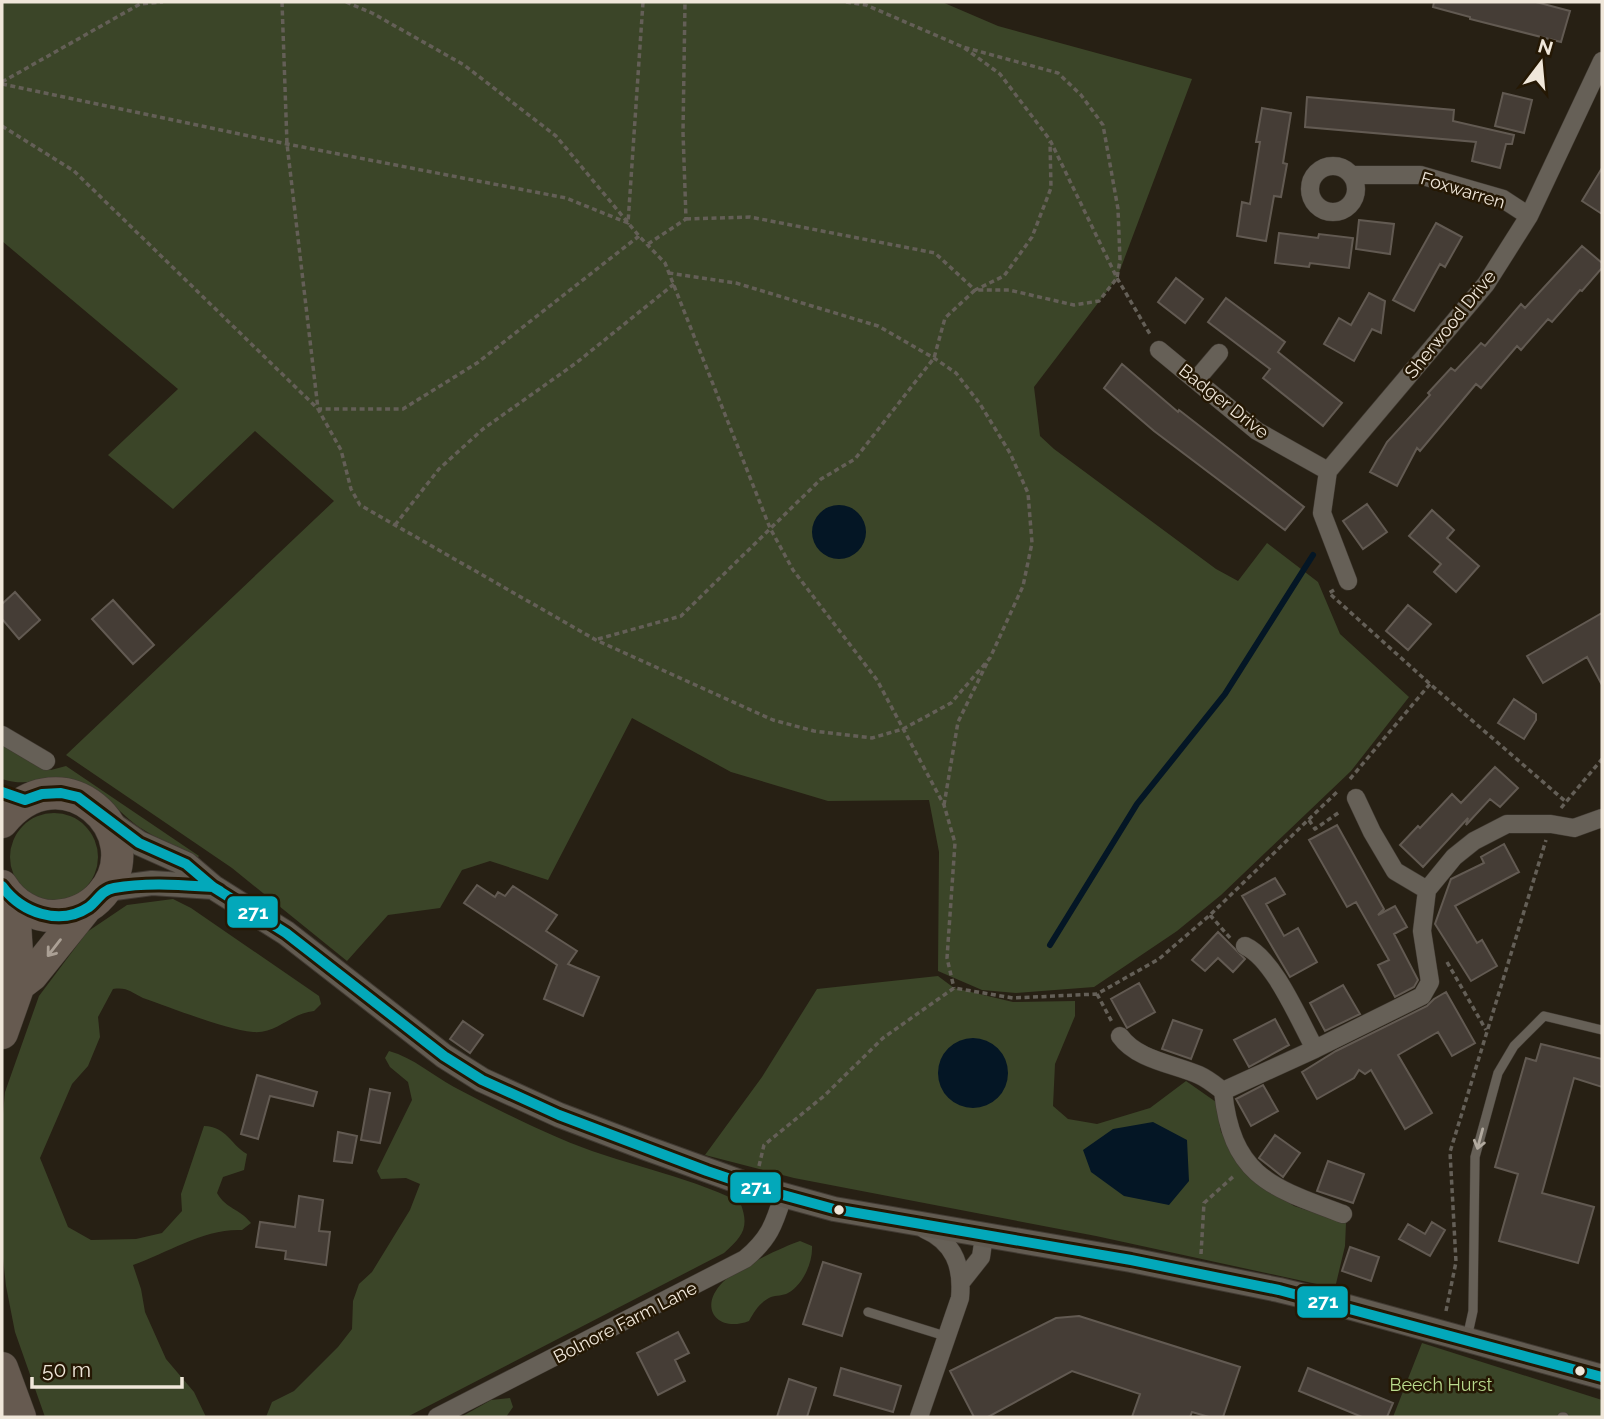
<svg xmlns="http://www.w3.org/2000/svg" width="1604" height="1419" viewBox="0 0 1604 1419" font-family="Raleway,sans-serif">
<rect width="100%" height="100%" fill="#272014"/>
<path fill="#3b4528" d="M2,2H942L998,26L1192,79L1117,278L1034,387L1040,436L1054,449L1216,569L1238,581L1267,543L1318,582L1340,634L1409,697L1351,771L1221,895L1177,931L1094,987L1016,993L982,990L938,971L939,852L929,800L828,801L731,772L632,718L548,880L490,861L462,870L440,908L388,915L347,961L232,868L66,755L334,501L255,431L173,509L108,455L178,389L2,241Z
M2,741L51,770L66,766L199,856L197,858C178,848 157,839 139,827C119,813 102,789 78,782C53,775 26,788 2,779Z
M10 857a44 44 0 1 1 88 0a44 44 0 1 1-88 0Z
M173,899L191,908L319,996L321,1004L314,1011C291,1013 277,1034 253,1032C224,1029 172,1008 143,998C130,992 128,987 113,989L98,1017L100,1037L88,1066L72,1084L40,1158L68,1227L91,1240L136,1239L162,1233L182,1211L181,1194L204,1126C227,1127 229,1143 247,1154L244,1170L223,1177L217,1193C227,1210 238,1207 251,1223L242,1230C205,1228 167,1253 133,1265L141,1289L145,1312L166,1359L194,1392L206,1417H45L15,1332L6,1286L2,1249V1125L5,1092L39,996L87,932L127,905Z
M938,976L954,988L1013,1002L1075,1001V1016L1055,1064L1053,1106L1068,1119L1097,1124L1150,1108L1186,1081L1216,1102L1221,1132L1254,1180L1294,1206L1346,1223L1345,1246L1335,1288L1096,1236L794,1178L705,1155L762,1077L817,989Z
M389,1051C414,1058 432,1075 454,1087C488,1105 522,1122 559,1138C618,1164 683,1174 740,1202C750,1227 743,1236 724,1253L407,1417H266L272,1402L294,1391L338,1347L352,1329L353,1301L359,1284L372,1272L410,1210L420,1184L406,1178L381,1179L377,1171L412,1100L408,1082L390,1067L385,1058Z
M800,1241L812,1246C813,1262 803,1285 788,1293C783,1296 776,1295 771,1297C760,1302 755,1310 749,1321C718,1333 697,1308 723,1282C736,1269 782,1247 800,1241Z
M1422,1343L1602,1400V1417H1393Z
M510,1398L513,1407L506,1417H461L491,1400Z"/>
<path fill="#041625" d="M812 532a27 27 0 1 1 54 0a27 27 0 1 1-54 0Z
M938 1073a35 35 0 1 1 70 0a35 35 0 1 1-70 0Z
M1153,1122L1187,1140L1189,1181L1169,1205L1124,1196L1091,1172L1083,1150L1113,1129Z"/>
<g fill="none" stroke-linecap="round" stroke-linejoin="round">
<path stroke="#041625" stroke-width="6" d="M1050,945L1137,804L1225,694L1313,555"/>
</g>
<path fill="#453d36" stroke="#625a52" stroke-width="2" d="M1434,2H1536L1570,11L1561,42L1470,19V17L1433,7Z
M1503,93L1532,100L1524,133L1495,126Z
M1307,97L1454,110L1453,121L1514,135L1512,144H1506L1500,168L1472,161L1476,142L1305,127Z
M1262,108L1291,113L1283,163L1287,164L1281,197L1274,196L1266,241L1237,236L1242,202L1250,204L1260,142H1256Z
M1602,168V214L1582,201Z
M1359,220L1394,224L1390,254L1356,249Z
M1436,223L1462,237L1445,267L1440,264L1414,311L1393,300Z
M1279,233L1318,238L1319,234L1353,238L1349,268L1310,263L1309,267L1275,263Z
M1582,246L1602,263V268L1582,291L1580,290L1552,322L1548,319L1521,350L1517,346L1481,388L1476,384L1420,451L1417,448L1397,486L1370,472L1387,442L1430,395L1428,393L1451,368L1455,371L1481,343L1485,346L1521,304L1525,308Z
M1176,278L1203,299L1185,323L1158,302Z
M1369,293L1385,301L1381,333L1372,329L1354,361L1324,344L1339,318L1351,325Z
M1226,298L1285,342L1278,352L1342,403L1323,426L1263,378L1270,369L1208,322Z
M1122,364L1178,412L1179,410L1304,507L1285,530L1154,431L1104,388Z
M1367,504L1387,532L1363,549L1343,521Z
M1432,510L1454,530L1447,538L1479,566L1456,592L1434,572L1441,564L1409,536Z
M15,592L40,620L19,639L2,619V604Z
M113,600L154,645L133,664L92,619Z
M1408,605L1431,624L1408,650L1386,631Z
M1602,613V685L1587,657L1543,683L1527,656Z
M1514,699L1536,714V720L1524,739L1498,723Z
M1495,767L1518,788L1500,807L1490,799L1466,825L1468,818L1423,867L1400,845L1418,826L1420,828L1452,794L1461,803Z
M1337,825L1384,909L1378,915L1395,906L1407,927L1394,934L1418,980L1414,987L1395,997L1378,965L1389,960L1356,902L1347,907L1309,840Z
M1504,844L1519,872L1455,906L1477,943L1482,940L1497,966L1471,981L1435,924L1451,879L1484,863L1481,857Z
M1275,878L1285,894L1266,904L1284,936L1298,928L1317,962L1290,977L1242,896Z
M477,885L495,897L498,892L505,896L513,886L557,915L546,931L577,951L568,964L599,977L583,1016L544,999L557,965L464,903Z
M1218,932L1245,959L1233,972L1218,958L1205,971L1192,960Z
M1139,983L1155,1012L1127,1028L1111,999Z
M1343,985L1360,1014L1325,1031L1310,1003Z
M1446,992L1475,1043L1452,1056L1438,1032L1398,1055L1432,1113L1405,1129L1371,1070L1365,1074L1359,1070L1354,1078L1317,1099L1302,1072L1336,1051L1427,1006L1434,999Z
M1275,1019L1289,1045L1249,1067L1234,1040Z
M1173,1020L1202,1030L1191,1059L1162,1049Z
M463,1021L483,1035L470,1053L450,1039Z
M1541,1044L1602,1059V1087L1574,1078L1542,1193L1594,1207L1578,1263L1499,1241L1518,1174L1495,1167L1526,1058L1536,1061Z
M257,1075L317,1092L313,1106L270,1096L258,1139L241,1134Z
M1263,1085L1278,1111L1251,1126L1236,1099Z
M370,1089L390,1093L380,1143L361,1140Z
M338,1132L357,1136L352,1163L334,1161Z
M1275,1135L1300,1153L1283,1177L1259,1158Z
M1328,1161L1364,1174L1353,1203L1317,1191Z
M299,1196L323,1200L319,1231L330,1232L326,1265L285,1259L286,1251L256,1247L260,1222L295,1227Z
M1432,1222L1445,1230L1430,1256L1399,1239L1408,1224L1425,1234Z
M1350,1247L1379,1257L1371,1281L1342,1271Z
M823,1262L861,1274L842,1336L803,1324Z
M1079,1316L1240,1367L1223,1417H1209L1192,1412L1190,1417H1132L1140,1394L1072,1371L988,1417H974L950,1371L1056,1318Z
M678,1332L689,1353L675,1360L685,1381L658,1395L637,1353Z
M841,1368L901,1386L893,1412L834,1395Z
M1308,1368L1393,1403L1387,1417H1362L1299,1391Z
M789,1379L816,1388L807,1417H777Z"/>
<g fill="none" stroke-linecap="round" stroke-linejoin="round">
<g stroke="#413a32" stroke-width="10">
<path id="lane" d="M868,1312L945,1336
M1467,1338L1473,1311L1475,1157L1498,1073L1514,1046L1544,1016L1602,1030
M1562,1417H1564"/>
</g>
<g stroke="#413a32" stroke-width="19">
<path id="street" d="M1310 189a23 23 0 1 1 46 0a23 23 0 1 1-46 0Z
M1351,175H1420L1503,199L1529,216
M1159,350L1257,431L1328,471
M1196,380L1219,353
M1348,581L1322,513L1328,471L1486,284L1529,216L1602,61
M2,735L46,761
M1356,798L1372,832L1395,871L1427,890
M1245,946C1274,959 1299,1020 1315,1049
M1120,1036C1137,1060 1174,1064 1199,1075C1208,1079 1215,1085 1223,1091
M1343,1214C1270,1187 1232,1176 1223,1091L1315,1049L1422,996L1430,982L1422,931L1427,890L1454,857L1474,841L1507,824H1551L1574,828L1602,818
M962,1281L981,1257L984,1236
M437,1417L745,1259C769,1239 774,1225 783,1196
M919,1417L960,1298C963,1266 954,1242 924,1229"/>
</g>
<g stroke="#413a32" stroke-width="26">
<path id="secondary" d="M106,820L139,843L186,864L213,887L286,933L444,1056L482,1080L559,1115L646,1148L754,1187L834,1209L1131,1260L1279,1290L1341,1305L1602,1377
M107,889L152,883L213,887"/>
</g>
<g stroke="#413a32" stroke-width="33">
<path id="highway" d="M2,822C61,748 154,833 102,894C90,908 73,915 55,916C34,917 13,904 2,886
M19,985L32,975L86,908
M2,1033L19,985L15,922L5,892
M2,1368L20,1417"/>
</g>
<path stroke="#645f57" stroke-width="3.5" stroke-dasharray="5 3.5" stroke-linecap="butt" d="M282,2L287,144L318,409H403L477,363L639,236
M346,2L372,13L464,65L556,136L639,236L665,263L770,528L793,570L877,680L944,805L955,843L947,958L954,988
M846,2L866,5L963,47L1000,74L1050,140L1117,278L1151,336
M2,82L140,4L163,2
M2,84L287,144L566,198L628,223L643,2
M2,126L74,171L318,409L341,450L351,489L360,505L596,640L773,720L814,731L872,738L903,729L951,703L990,658L1023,586L1032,543L1028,493L1010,453L980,404L956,373L934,358L878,326L736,283L669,273
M686,219L750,217L935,253L975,290L1004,276L1032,237L1051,188L1050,142
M648,244L686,219L683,132L685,2
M395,525L439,469L483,429L576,363L674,284
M1334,590L1329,593L1430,684L1565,801
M598,639L681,616L821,479L855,459L934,358L945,318L975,290H1009L1074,305L1099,301L1117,278L1120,260L1118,209L1103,125L1081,95L1058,73L963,47
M1350,779L1430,684
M944,805L958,722L987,663
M1561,808L1602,759
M1309,820L1315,829L1341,811
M1210,915L1231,939
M1447,962L1486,1030
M1097,994L1112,1022
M759,1166L764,1145L824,1096L883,1038L954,988L1013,998L1097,994L1159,959L1210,915L1337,792
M1201,1254L1204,1203L1235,1175
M1446,1311L1456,1262L1450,1152L1546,840"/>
<use href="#lane" stroke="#666057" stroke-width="9"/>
<use href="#street" stroke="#666057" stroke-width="18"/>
<use href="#secondary" stroke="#625b51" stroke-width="24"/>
<use href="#highway" stroke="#665a50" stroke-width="32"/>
<g stroke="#251804" stroke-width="16">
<path id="bus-1" d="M2,792L25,800L42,794L61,793L78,797L139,843L186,864L213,887L286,933L444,1056L482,1080L559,1115L707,1171L754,1187L834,1209L1131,1260L1279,1290L1602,1377
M2,886C21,912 59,927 89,907C98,900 102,890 114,888C147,882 181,885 213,887L220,891"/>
</g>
<use href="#bus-1" stroke="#03a8ba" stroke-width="10"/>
</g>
<defs><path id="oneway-shaft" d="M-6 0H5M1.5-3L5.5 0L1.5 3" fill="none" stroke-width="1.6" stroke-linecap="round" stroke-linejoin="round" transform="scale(1.75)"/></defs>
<use stroke="#aba095" href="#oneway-shaft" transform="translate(54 948) rotate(128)"/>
<use stroke="#b2aa9f" href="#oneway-shaft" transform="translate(1480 1139) rotate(105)"/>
<g fill="#f0e7da" stroke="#251804" stroke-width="2.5">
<circle cx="839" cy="1210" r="6"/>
<circle cx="1580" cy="1371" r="6"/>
</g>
<g text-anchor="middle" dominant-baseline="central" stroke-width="5" stroke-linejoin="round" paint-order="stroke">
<g font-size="18" fill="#f0e7da" stroke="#251804">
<text transform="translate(1463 190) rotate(17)">Foxwarren</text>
<text transform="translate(1450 324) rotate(-51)">Sherwood Drive</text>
<text transform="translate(1224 401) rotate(38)">Badger Drive</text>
<text transform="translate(625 1322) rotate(-27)">Bolnore Farm Lane</text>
</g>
<g font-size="18" fill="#badb8e" stroke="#251804">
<text x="1441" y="1384">Beech Hurst</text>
</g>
</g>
<g stroke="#251804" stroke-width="2.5">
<rect x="226" y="895" width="53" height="34" rx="7" fill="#03a8ba"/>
<rect x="729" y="1171" width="53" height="33" rx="7" fill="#03a8ba"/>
<rect x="1296" y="1285" width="53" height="34" rx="7" fill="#03a8ba"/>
</g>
<g font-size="19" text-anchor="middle" font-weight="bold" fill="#fff">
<text x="253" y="919">271</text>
<text x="756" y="1194">271</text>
<text x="1323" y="1308">271</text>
</g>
<rect width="1604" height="1419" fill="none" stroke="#f0e7da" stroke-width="7"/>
<g transform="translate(1541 63) rotate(16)" stroke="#251804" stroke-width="5" paint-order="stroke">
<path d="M0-5L12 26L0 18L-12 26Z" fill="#f0e7da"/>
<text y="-10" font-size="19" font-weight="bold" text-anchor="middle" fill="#f0e7da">N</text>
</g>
<path d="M32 1377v10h150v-10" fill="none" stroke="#f0e7da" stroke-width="3.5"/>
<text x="42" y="1377" font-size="21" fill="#f0e7da" stroke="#251804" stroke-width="5" paint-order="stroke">50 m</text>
</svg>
